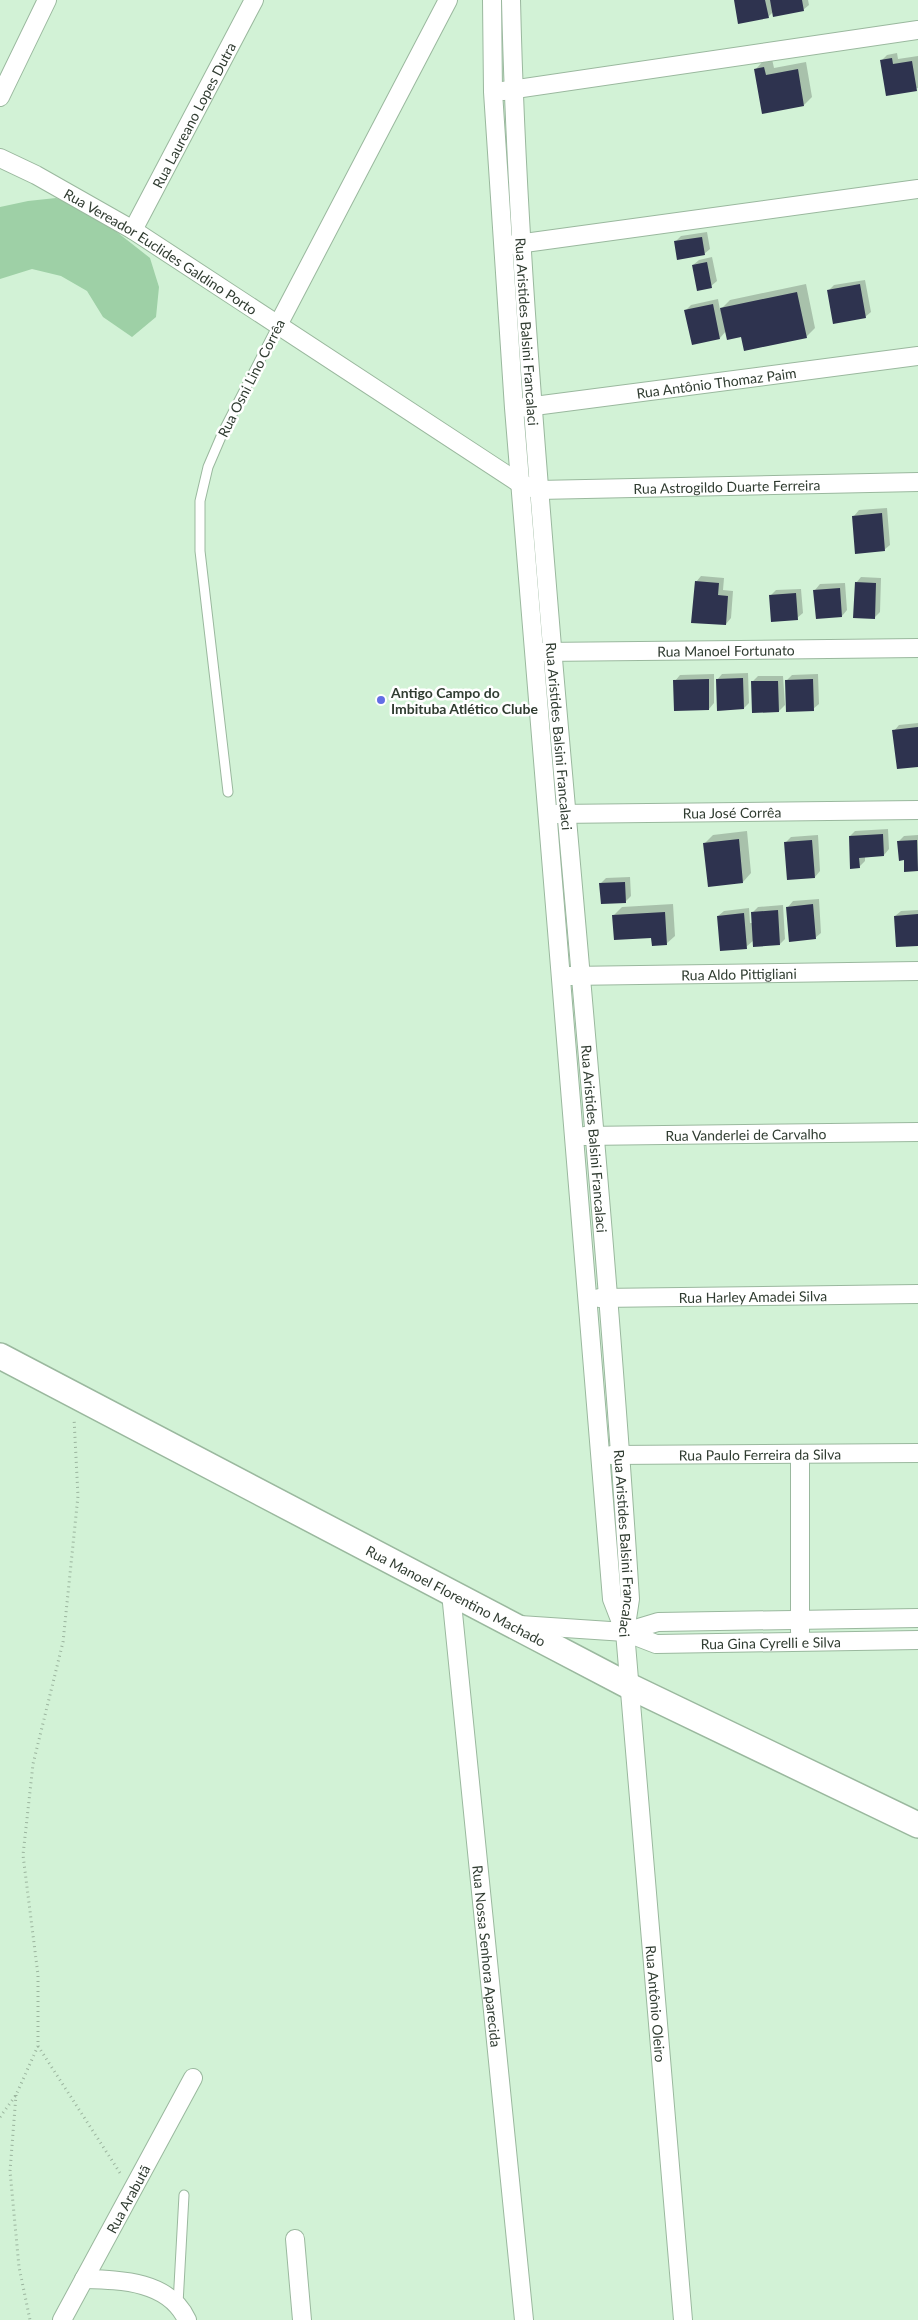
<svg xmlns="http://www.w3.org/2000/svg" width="918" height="2320" viewBox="0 0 918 2320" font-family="Lato,sans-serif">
<rect width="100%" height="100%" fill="#d2f2d6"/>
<path fill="#9ed0a6" d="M56,198L94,214L150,258L159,287L156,317L132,337L103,317L87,291L61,276L32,269L0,279V207L28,201Z"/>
<path fill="#0003" d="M735,0H808L809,5L803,10L774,11L768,17Z
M897,53L898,59L918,56V88L887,94L882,60L887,55Z
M772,59L774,68L806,62L812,97L804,105L756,69L764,60Z
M707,232L710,249L704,254L676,241L681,236Z
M712,257L717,281L711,286L693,265L699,260Z
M865,280L871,312L865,317L829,290L834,285Z
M806,284L815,328L806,337L742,336L726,331L720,338L686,310L691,305L718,299L720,310L730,300Z
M887,508L890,545L884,550L854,516L859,510Z
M701,576L724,578L723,590L733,591L731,618L726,624L696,582Z
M861,577L881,578L880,612L875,617L856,583Z
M845,583L847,610L842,616L815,590L820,584Z
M801,589L803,613L797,618L770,596L776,590Z
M748,673L749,703L744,708L717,680L722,674Z
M714,674V703L709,709L675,681L680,675Z
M818,674L819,704L813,709L786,681L792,675Z
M758,676H783L785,705L779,711L752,682Z
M918,723V766L894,731L899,725Z
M888,829L889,849L884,855L865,856V861L859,867L850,836L855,831Z
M747,831L751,873L743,882L705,843L713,835Z
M818,835L820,871L815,877L785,843L791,837Z
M918,835V869L906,870L905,859L899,841L904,836Z
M630,877L631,896L626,901L600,884L606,878Z
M819,899L821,933L815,938L788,907L793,901Z
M673,904L675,936L666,944L614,915L622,907Z
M783,905L785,939L780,944L754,940L746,947L718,916L724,911L749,908L750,923H753L752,913L758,907Z
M918,910V945L895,916L901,911Z"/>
<path fill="#2e334f" d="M734,0H765L769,18L738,24Z
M770,0H802L804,11L773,17Z
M892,58L893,64L912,61L917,91L886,96L880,60Z
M764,67L766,75L798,69L804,106L762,114L754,69Z
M702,237L705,255L677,260L674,241Z
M707,262L712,288L697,291L692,265Z
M860,284L866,318L833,324L827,290Z
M797,292L807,338L744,351L741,337L727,340L720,308Z
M713,304L720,339L692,345L684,310Z
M882,513L885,551L855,554L852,516Z
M695,581L719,583L718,595L728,596L726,625L691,623Z
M855,582L876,583L875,619L853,618Z
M840,588L842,617L816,619L813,590Z
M796,593L798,620L771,622L769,595Z
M743,678L744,709L717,711L716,679Z
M709,679V710L674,711L673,680Z
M813,679L814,711L786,712L785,680Z
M751,681H778L779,712L752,713Z
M918,727V767L897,769L892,730Z
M883,834L884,856L859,858L860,868L850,869L849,836Z
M739,839L743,883L708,887L703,843Z
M812,840L815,878L787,880L784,842Z
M917,840L918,871L904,872V860L899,861L897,841Z
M625,882L626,903L601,904L599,883Z
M813,904L816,939L789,942L786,907Z
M778,910L780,945L753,947L751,912Z
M665,912L667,945L652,946L651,938L614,940L612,915Z
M744,913L747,949L720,951L717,916Z
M918,914V946L896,947L894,916Z"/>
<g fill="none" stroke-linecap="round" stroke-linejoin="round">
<g stroke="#9ab89e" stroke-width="11">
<path id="service" d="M228,792L200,551V501L208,467L223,432L278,325
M178,2304L184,2195"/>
</g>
<g stroke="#9ab89e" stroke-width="20">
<g id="minor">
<path d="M492,0L493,92L514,408L612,1599L624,1630"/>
<path id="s1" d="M511,0C516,221 535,440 553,659C580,972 610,1285 630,1599L625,1632L683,2320"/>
<path d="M503,91L918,30"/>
<path d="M0,97L47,0"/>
<path id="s2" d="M0,158L36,175L133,230L519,483L538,490L918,482"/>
<path id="s3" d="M133,230L254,0"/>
<path d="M510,245L918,189"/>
<path d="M278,325L448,0"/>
<path id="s4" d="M519,408L918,356"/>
<path id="s5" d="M541,652L918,648"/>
<path id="s6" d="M556,814L918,810"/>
<path id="s7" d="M569,976L918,971"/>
<path id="s8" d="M584,1136L918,1132"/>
<path id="s9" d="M599,1298L918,1294"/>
<path d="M800,1454V1632"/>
<path id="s10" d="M611,1455L918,1453"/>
<path id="s11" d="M451,1593L524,2320"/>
<path d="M520,1625L625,1632L658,1622L918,1618"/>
<path id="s12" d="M625,1632L656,1644L918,1640"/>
<path d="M295,2239L302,2320"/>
<path d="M84,2279C122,2280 169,2281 187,2320"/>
<path id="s13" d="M62,2320L193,2078"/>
</g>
</g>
<g stroke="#9ab89e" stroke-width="28">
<g id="secondary">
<path id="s14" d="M0,1356L629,1686L918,1825"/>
</g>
</g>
<path stroke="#9bb49e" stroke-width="3" stroke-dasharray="1 4" stroke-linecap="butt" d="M38,2046L122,2176
M16,2095L10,2171L19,2267L30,2320
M0,2117L16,2095L38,2046V1975L23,1855L33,1764L63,1642L78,1496L74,1418"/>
<use href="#service" stroke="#fff" stroke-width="9"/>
<use href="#minor" stroke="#fff" stroke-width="18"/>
<use href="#secondary" stroke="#fff" stroke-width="25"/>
</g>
<circle fill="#636de5" stroke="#fff" stroke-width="2" cx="381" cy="700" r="5"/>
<g text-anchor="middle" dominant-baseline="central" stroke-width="5" stroke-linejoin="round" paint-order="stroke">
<g font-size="14" fill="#303c31" stroke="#fff">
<text stroke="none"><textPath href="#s3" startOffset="130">Rua Laureano Lopes Dutra</textPath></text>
<text stroke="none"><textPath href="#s2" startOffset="186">Rua Vereador Euclides Galdino Porto</textPath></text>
<text stroke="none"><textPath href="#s1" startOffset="332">Rua Aristides Balsini Francalaci</textPath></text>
<text transform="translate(251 378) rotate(-63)">Rua Osni Lino Corrêa</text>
<text stroke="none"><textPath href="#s4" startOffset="199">Rua Antônio Thomaz Paim</textPath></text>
<text stroke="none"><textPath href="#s2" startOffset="822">Rua Astrogildo Duarte Ferreira</textPath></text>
<text stroke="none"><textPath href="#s5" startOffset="185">Rua Manoel Fortunato</textPath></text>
<text stroke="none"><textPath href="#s1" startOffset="738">Rua Aristides Balsini Francalaci</textPath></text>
<text stroke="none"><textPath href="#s6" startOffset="176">Rua José Corrêa</textPath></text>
<text stroke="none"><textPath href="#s7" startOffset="170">Rua Aldo Pittigliani</textPath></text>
<text stroke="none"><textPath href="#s8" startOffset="162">Rua Vanderlei de Carvalho</textPath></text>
<text stroke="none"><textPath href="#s1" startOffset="1142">Rua Aristides Balsini Francalaci</textPath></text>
<text stroke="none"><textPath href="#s9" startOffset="154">Rua Harley Amadei Silva</textPath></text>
<text stroke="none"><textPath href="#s10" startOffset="149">Rua Paulo Ferreira da Silva</textPath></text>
<text stroke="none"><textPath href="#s1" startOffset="1548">Rua Aristides Balsini Francalaci</textPath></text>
<text stroke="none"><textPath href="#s14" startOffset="515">Rua Manoel Florentino Machado</textPath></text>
<text stroke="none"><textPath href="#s12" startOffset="148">Rua Gina Cyrelli e Silva</textPath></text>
<text stroke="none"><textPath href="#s11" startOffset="365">Rua Nossa Senhora Aparecida</textPath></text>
<text stroke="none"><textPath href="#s1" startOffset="2010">Rua Antônio Oleiro</textPath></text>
<text stroke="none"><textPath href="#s13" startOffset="138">Rua Arabutã</textPath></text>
</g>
<g font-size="14" font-weight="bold" fill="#303c31" stroke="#fff" text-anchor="start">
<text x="391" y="692">Antigo Campo do<tspan x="391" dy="16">Imbituba Atlético Clube</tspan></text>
</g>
</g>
</svg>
